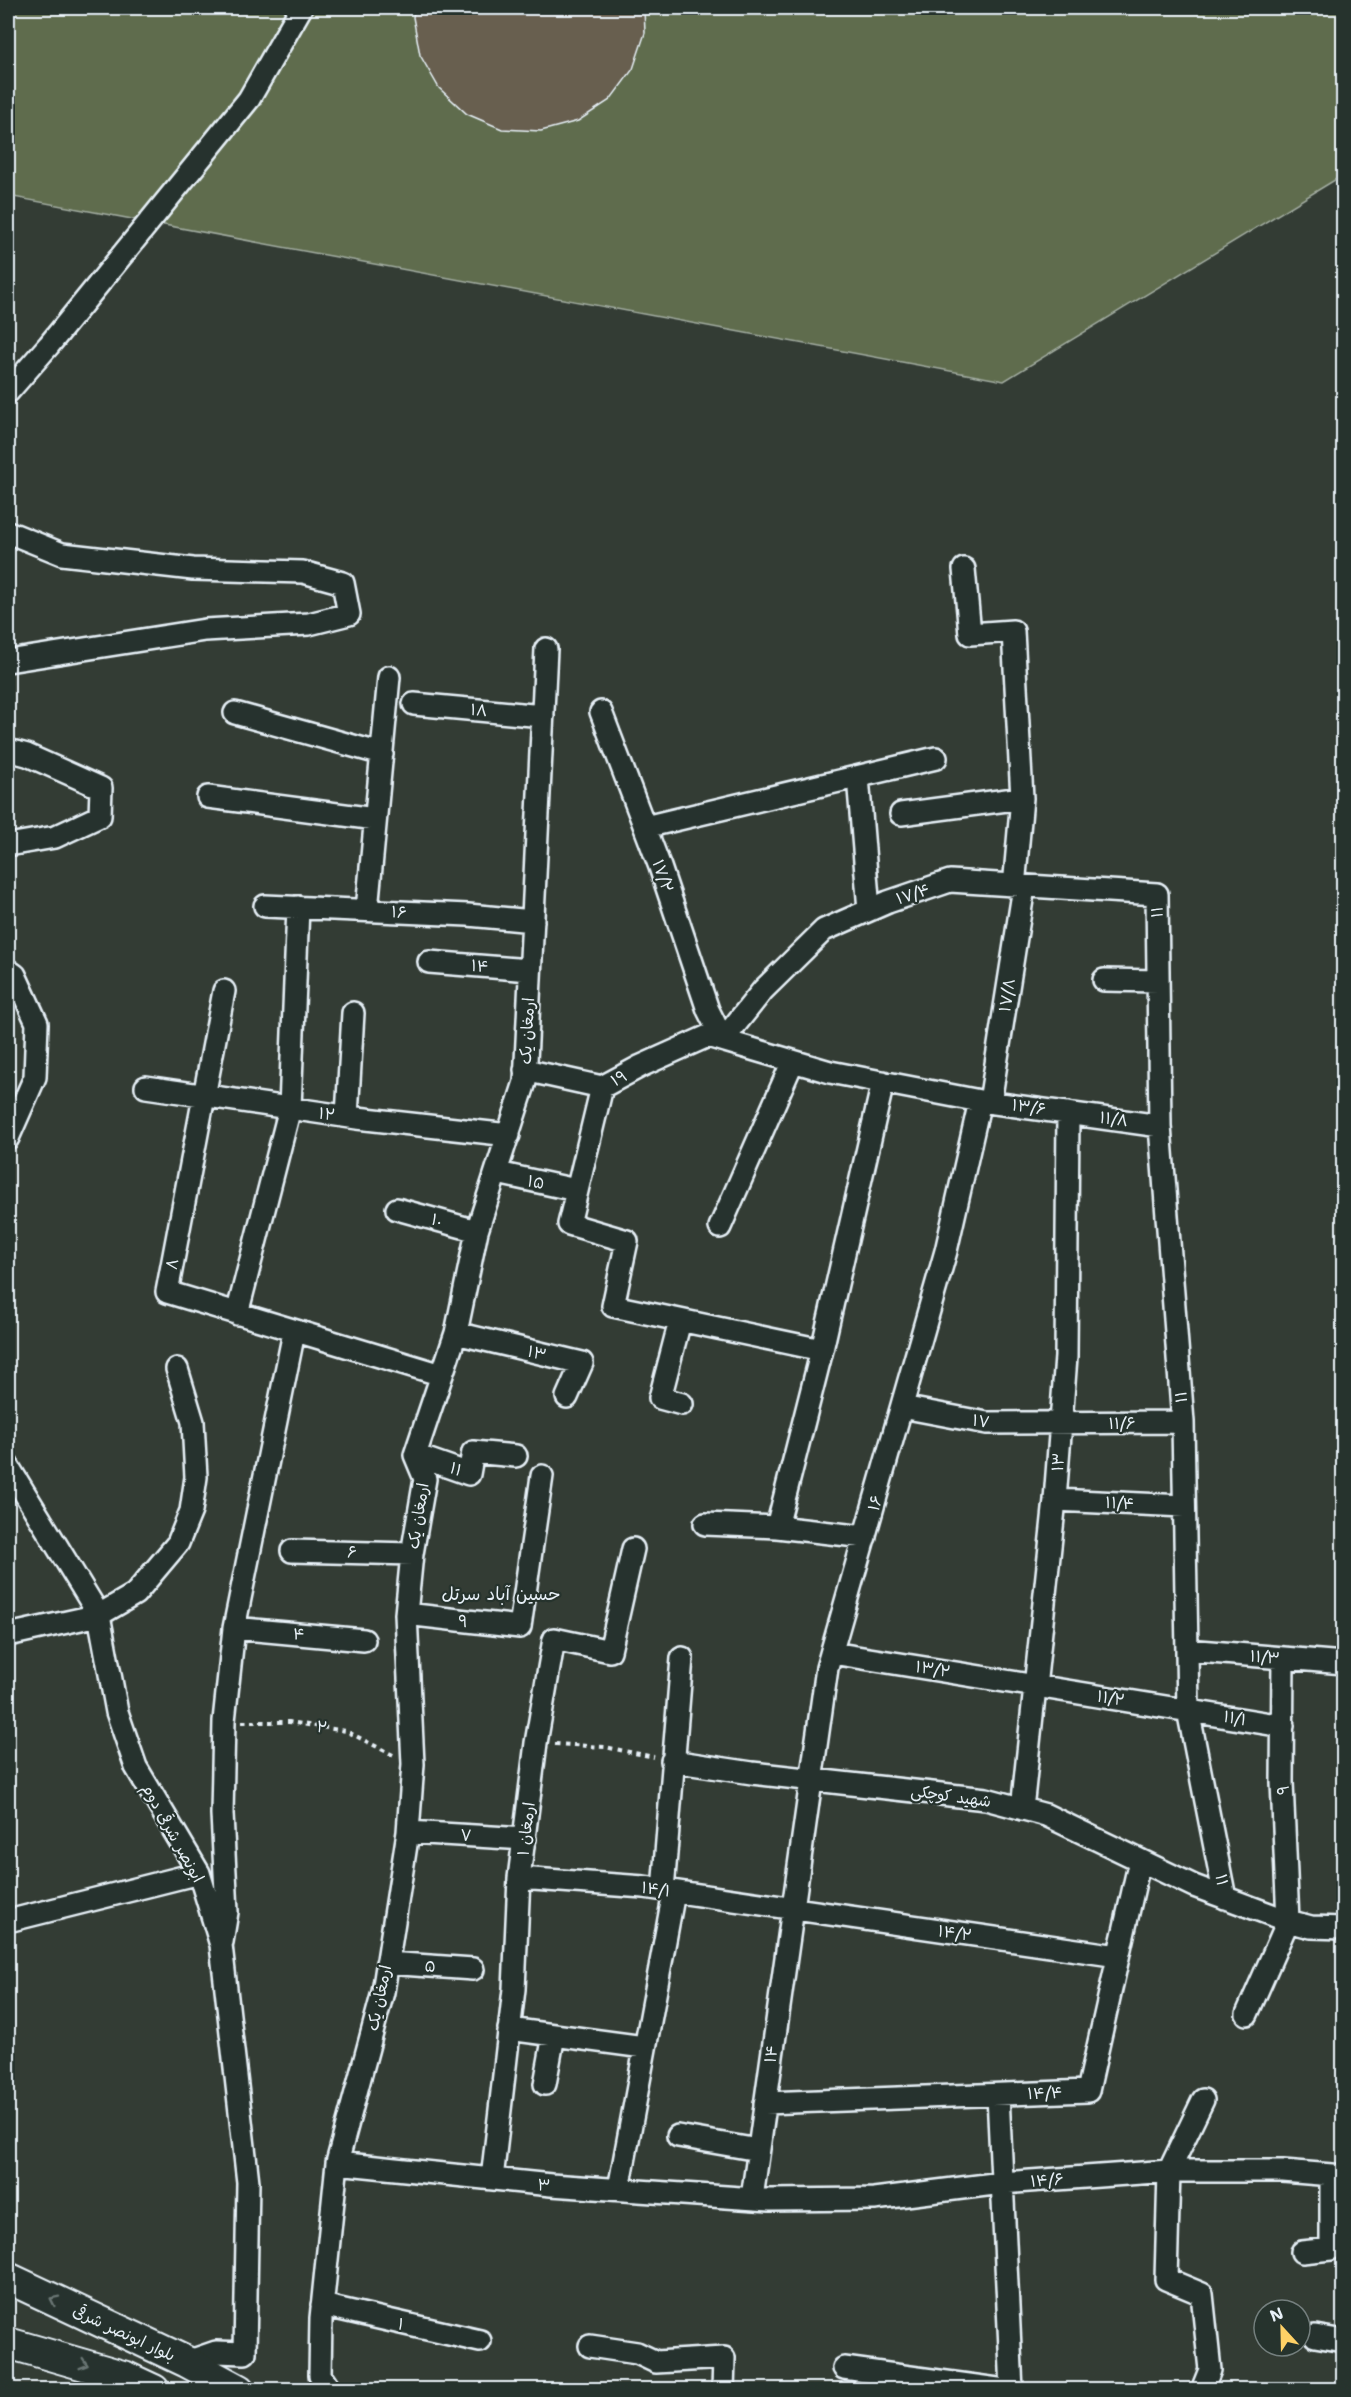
<svg xmlns="http://www.w3.org/2000/svg" width="1351" height="2397" viewBox="0 0 1351 2397" font-family="'Shantell Sans','Playpen Sans Arabic',sans-serif">
<rect width="100%" height="100%" fill="#333c34"/>
<filter id="ink" filterUnits="userSpaceOnUse"><feTurbulence type="fractalNoise" baseFrequency=".0167" numOctaves="2"/><feDisplacementMap in="SourceGraphic" scale="12" xChannelSelector="R" yChannelSelector="G"/><feConvolveMatrix kernelMatrix="1 2 1 2 8 2 1 2 1" color-interpolation-filters="sRGB"/></filter>
<g filter="url(#ink)">
<path fill="#5f6c4e" stroke="#a4aea3" stroke-width="1.5" d="M8,8H1343V175L1004,381L8,196Z"/>
<path fill="#675f4f" stroke="#e8f1f8" stroke-width="1.5" d="M415,8H644L645,33L633,69L610,100L578,121L541,131L502,129L467,114L439,88L420,55L413,17Z"/>
<g fill="none" stroke-linecap="round" stroke-linejoin="round">
<g stroke="#e8f1f8" stroke-width="26">
<path id="minor" d="M8,392L49,345L249,99L301,8
M8,532L62,554L193,569L303,572L343,583L349,614L309,624L205,630L8,661
M964,569L970,634L1013,631L1022,798L1014,887
M414,704L543,716
M601,712L660,867L708,1010L723,1040L763,990L824,930L888,902L950,881L1157,894L1160,1126L1183,1422L1188,1710L1225,1898
M235,713L382,754
M8,750L27,755L101,788L100,816L55,837L8,845
M858,777L869,910
M208,797L375,819
M901,814L1022,798
M645,827L936,758
M265,906L468,915L533,921
M367,910L389,677
M429,962L530,970
M8,970L15,975L37,1023L35,1077L8,1138
M1104,980L1158,981
M224,991L167,1292L442,1375
M525,1070L602,1087L641,1066L708,1036L830,1072L980,1101L1160,1126
M146,1087L357,1118L509,1135
M602,1087L569,1224L627,1241L613,1306L822,1350
M990,1102L1024,887
M347,1116L353,1013
M497,1173L576,1190
M397,1209L477,1231
M720,1227L793,1061
M237,1314L290,1108L298,907
M680,1321L660,1398L682,1404
M456,1333L582,1363L567,1397
M177,1369L193,1422L196,1477L191,1511L178,1543L135,1594L99,1615L117,1712L136,1767L199,1873L221,1945L248,2182L245,2353L216,2352L187,2362
M902,1407L987,1423L1183,1422
M415,1455L469,1474L473,1452L516,1456
M8,1466L99,1615L8,1635
M1055,1500L1184,1506
M705,1524L777,1527L865,1537
M777,1527L822,1350L883,1082
M292,1551L412,1554
M406,1614L520,1627L542,1476
M234,1628L364,1640
M1187,1650L1344,1663
M832,1653L1283,1726
M672,1761L752,1773L986,1799L1046,1815L1194,1886L1288,1921L1311,1927L1344,1928
M1022,1809L1055,1500L1066,1357L1068,1113
M408,1832L525,1839
M519,1878L644,1887L1118,1956
M663,1890L682,1658
M8,1921L199,1873
M222,1942L227,1912L222,1814L224,1721L234,1628L294,1332
M387,1963L473,1969
M1247,2014L1288,1921L1282,1782L1283,1659
M509,2029L644,2047
M545,2084L554,2035
M998,2095L1012,2390
M765,2103L1088,2091L1140,1860
M678,2136L758,2150
M337,2163L551,2185L770,2200L874,2199L1002,2183L1169,2171H1283L1344,2176
M492,2179L514,1989L519,1878L536,1743L554,1639L610,1651L633,1549
M619,2189L674,1892
M752,2198L827,1668L946,1251L980,1101
M1302,2252L1331,2249V2175
M322,2305L480,2341
M1315,2336L1344,2341
M590,2346L637,2353L656,2362L724,2358L723,2390
M844,2368L1005,2390
M330,2390L320,2375L321,2318L337,2163L383,1992L408,1832L413,1764L406,1614L412,1554L425,1479L415,1455L456,1333L477,1231L525,1082L546,649
M1202,2390L1210,2370L1202,2294L1166,2279L1169,2171L1203,2100"/>
</g>
<g stroke="#e8f1f8" stroke-width="34">
<path id="highway" d="M8,2278L187,2362L239,2390
M8,2343L126,2377L154,2390"/>
</g>
<path stroke="#e8f1f8" stroke-width="4" stroke-dasharray="4.5 4.5" stroke-linecap="butt" d="M242,1722H289L346,1731L393,1755
M555,1744L605,1747L654,1757"/>
<use href="#minor" stroke="#26332d" stroke-width="21"/>
<use href="#highway" stroke="#26332d" stroke-width="30"/>
</g>
<defs><path id="oneway-chevron" d="M-2-3.5L2.5 0L-2 3.5" fill="none" stroke-width="1.6" stroke-linecap="round" stroke-linejoin="round" transform="scale(1.5)"/></defs>
<g stroke="#6a7674">
<use href="#oneway-chevron" transform="translate(54 2300) rotate(-154)"/>
<use href="#oneway-chevron" transform="translate(84 2364) rotate(17)"/>
</g>
</g>
<g text-anchor="middle" dominant-baseline="central" stroke-width="4.5" stroke-linejoin="round" paint-order="stroke">
<g font-size="16" fill="#e8f1f8" stroke="#26332d">
<text transform="translate(479 710) rotate(5)">۱۸</text>
<text transform="translate(663 876) rotate(71)">۱۷/۲</text>
<text transform="translate(913 894) rotate(-18)">۱۷/۴</text>
<text transform="translate(399 912) rotate(3)">۱۶</text>
<text transform="translate(1157 912) rotate(-91)">۱۱</text>
<text transform="translate(480 966) rotate(4)">۱۴</text>
<text transform="translate(1007 995) rotate(-81)">۱۷/۸</text>
<text transform="translate(527 1031) rotate(-87)">ارمغان یک</text>
<text transform="translate(619 1078) rotate(-29)">۱۹</text>
<text transform="translate(1029 1107) rotate(8)">۱۳/۶</text>
<text transform="translate(327 1114) rotate(8)">۱۲</text>
<text transform="translate(1114 1119) rotate(8)">۱۱/۸</text>
<text transform="translate(536 1182) rotate(12)">۱۵</text>
<text transform="translate(437 1220) rotate(15)">۱۰</text>
<text transform="translate(172 1264) rotate(-80)">۸</text>
<text transform="translate(537 1353) rotate(14)">۱۳</text>
<text transform="translate(1181 1397) rotate(-94)">۱۱</text>
<text transform="translate(981 1421) rotate(8)">۱۷</text>
<text x="1122" y="1423">۱۱/۶</text>
<text transform="translate(1058 1462) rotate(-86)">۱۳</text>
<text transform="translate(456 1469) rotate(19)">۱۱</text>
<text transform="translate(875 1503) rotate(-74)">۱۶</text>
<text transform="translate(1120 1503) rotate(3)">۱۱/۴</text>
<text transform="translate(418 1516) rotate(-81)">ارمغان یک</text>
<text transform="translate(352 1552) rotate(2)">۶</text>
<text transform="translate(463 1621) rotate(6)">۹</text>
<text transform="translate(299 1634) rotate(5)">۴</text>
<text transform="translate(1265 1657) rotate(5)">۱۱/۳</text>
<text transform="translate(933 1669) rotate(9)">۱۳/۲</text>
<text transform="translate(1111 1698) rotate(9)">۱۱/۲</text>
<text transform="translate(1235 1718) rotate(10)">۱۱/۱</text>
<text transform="translate(322 1727) rotate(9)">۲</text>
<text transform="translate(1283 1790) rotate(-92)">۹</text>
<text transform="translate(951 1796) rotate(8)">شهید کوچکی</text>
<text transform="translate(526 1829) rotate(-83)">ارمغان ۱</text>
<text transform="translate(173 1833) rotate(61)">ابونصر شرقی دوم</text>
<text transform="translate(466 1835) rotate(3)">۷</text>
<text transform="translate(1222 1880) rotate(79)">۱۱</text>
<text transform="translate(656 1889) rotate(8)">۱۴/۱</text>
<text transform="translate(955 1933) rotate(8)">۱۴/۲</text>
<text transform="translate(430 1966) rotate(3)">۵</text>
<text transform="translate(379 1998) rotate(-78)">ارمغان یک</text>
<text transform="translate(771 2054) rotate(-82)">۱۴</text>
<text transform="translate(1045 2093) rotate(-2)">۱۴/۴</text>
<text transform="translate(1047 2180) rotate(-4)">۱۴/۶</text>
<text transform="translate(544 2185) rotate(5)">۳</text>
<text transform="translate(401 2324) rotate(12)">۱</text>
<text transform="translate(124 2333) rotate(25)">بلوار ابونصر شرقی</text>
</g>
<g font-size="18" fill="#e8f1f8" stroke="#26332d">
<text x="501" y="1594">حسین آباد سرتل</text>
</g>
</g>
<rect width="1351" height="2397" fill="none" stroke="#26332d" stroke-width="30"/>
<rect x="15" y="15" width="1321" height="2367" fill="none" stroke="#e8f1f8" stroke-width="2" filter="url(#ink)"/>
<g transform="translate(1282 2328) rotate(338)"><circle r="28" fill="#26332d" stroke="#747f7e" stroke-width="1.5"/>
<path d="M0-4.5L10 22L0 15L-10 22Z" fill="#ffd166"/>
<text y="-9" font-size="16" font-weight="bold" text-anchor="middle" fill="#e8f1f8">N</text>
</g>
</svg>
